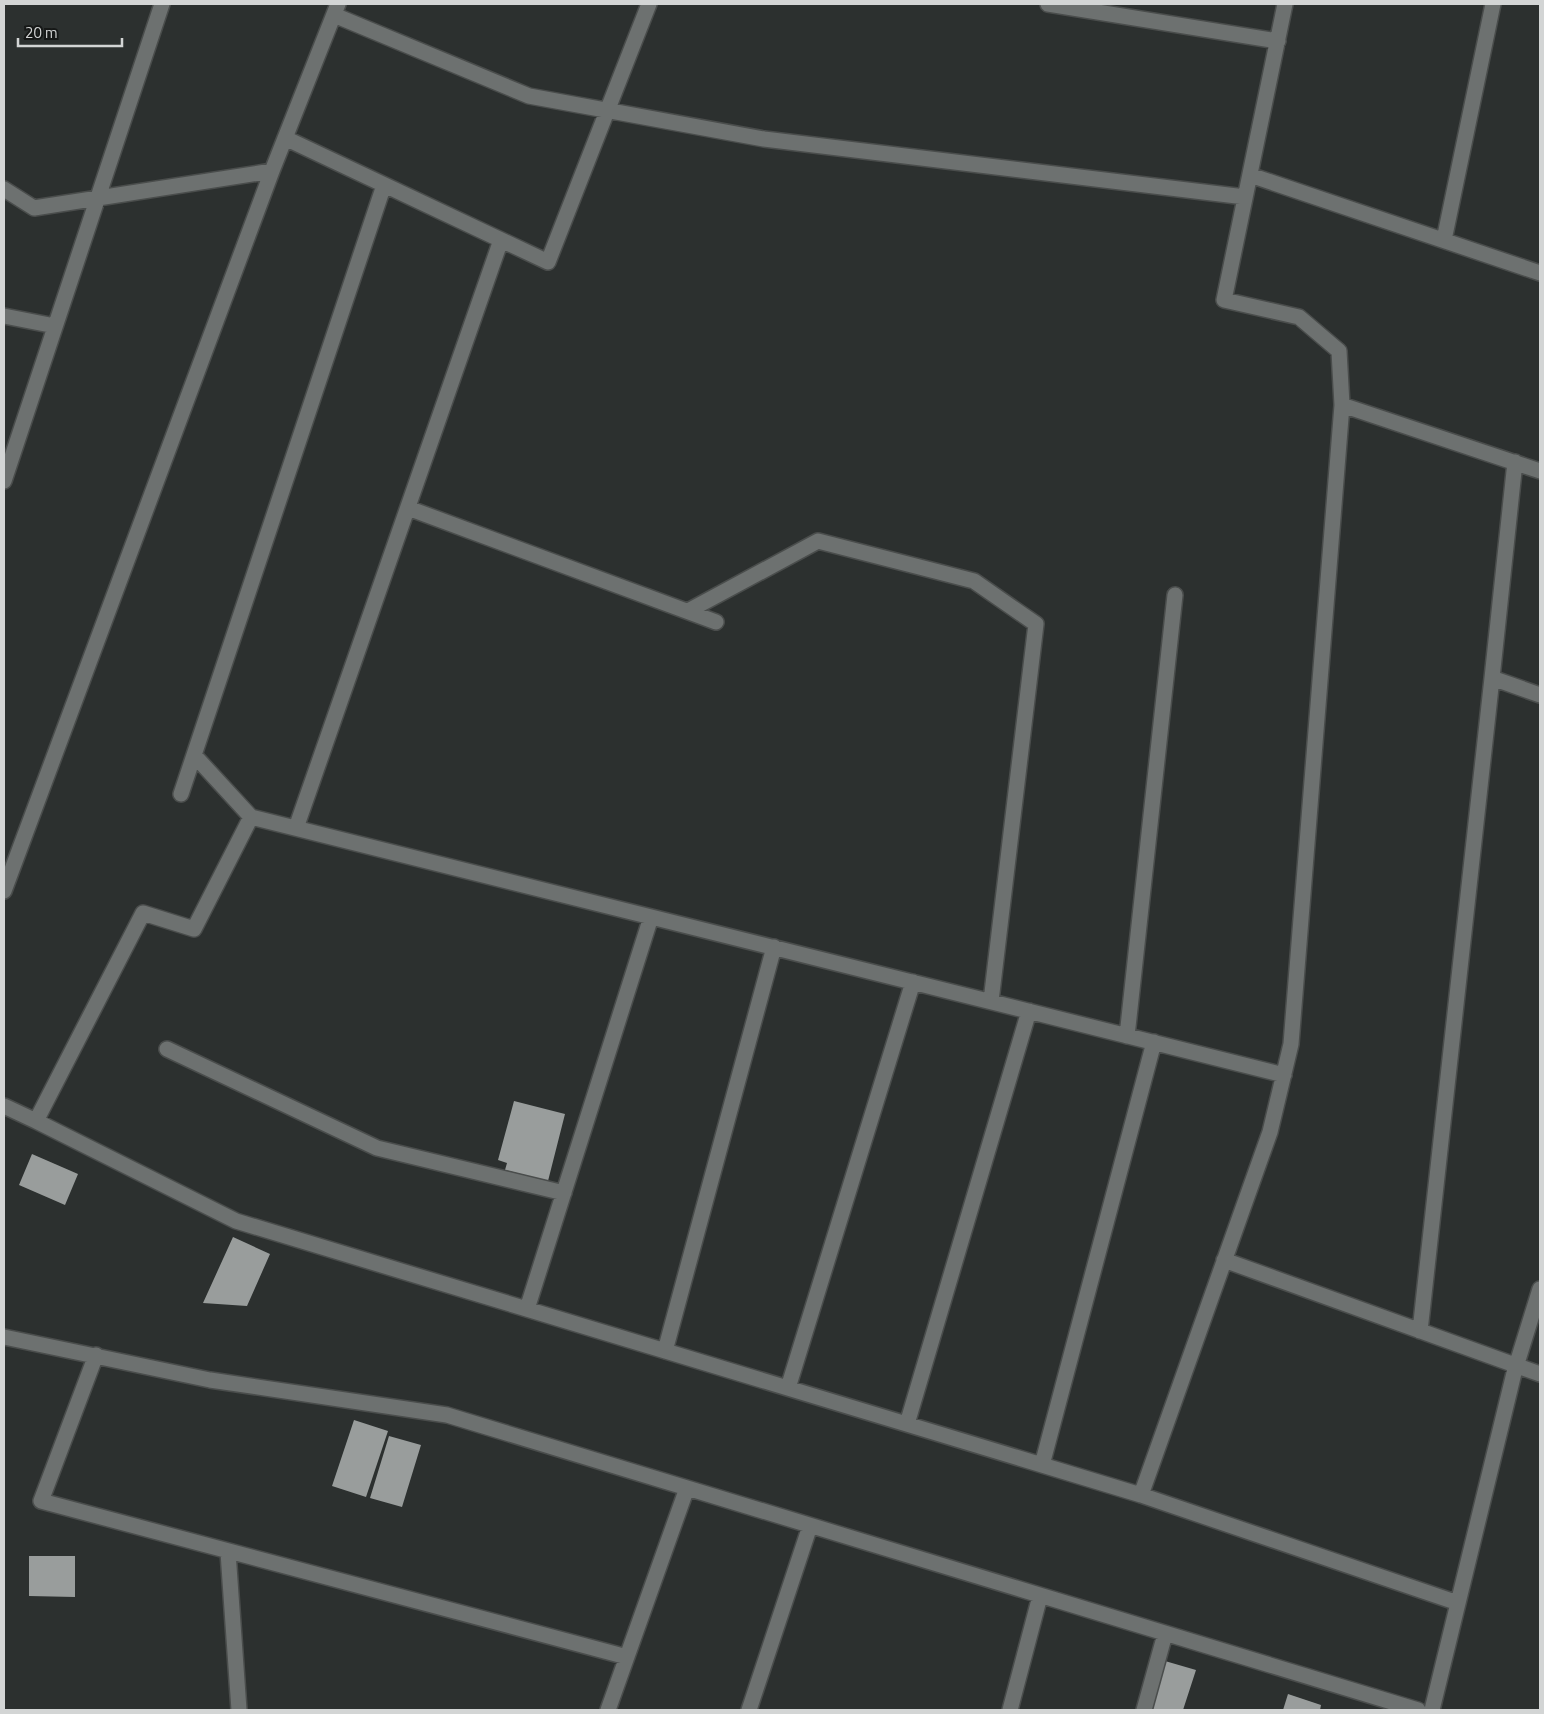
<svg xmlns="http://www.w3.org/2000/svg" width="1544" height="1714" viewBox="0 0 1544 1714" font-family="'Titillium Web',sans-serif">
<rect width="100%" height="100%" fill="#2c302f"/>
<path fill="#999d9c" d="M514,1101L565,1114L548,1181L505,1170L507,1163L498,1160Z
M32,1154L78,1174L65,1205L19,1185Z
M233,1237L270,1254L247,1306L203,1303Z
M354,1420L388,1431L366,1497L332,1486Z
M389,1436L421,1445L402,1507L370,1498Z
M29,1556H75V1597L29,1596Z
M1165,1661L1196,1670L1183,1710H1150Z
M1288,1694L1321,1705L1320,1710H1283Z"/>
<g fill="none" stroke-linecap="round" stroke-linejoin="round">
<g stroke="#4a4d4c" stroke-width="18">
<path id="street" d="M1048,4L1278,41
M334,15L529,96L764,139L1245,197
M285,138L548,262L649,4
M1250,175L1540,273
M4,189L34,208L272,171
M1444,240L1493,4
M4,316L55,326
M1342,405L1540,471
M4,481L162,4
M408,508L716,622
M688,611L818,541L974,581L1036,624L991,1001
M1492,678L1540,695
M194,755L251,817L1284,1075
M181,794L384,185
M296,828L501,240
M4,891L272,171L338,4
M1127,1036L1175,595
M167,1049L377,1148L564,1193
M4,1106L36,1121L236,1221L1141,1495L1458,1603
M36,1121L143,913L194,929L251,817
M1224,1260L1540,1374
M527,1309L651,917
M1420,1331L1492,678L1515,462
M4,1337L210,1380L447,1415L1418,1710
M665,1351L774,947
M96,1355L41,1501L627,1657
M788,1388L913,982
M907,1424L1029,1011
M1042,1465L1154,1042
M1141,1495L1270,1132L1291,1044L1342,405L1339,351L1299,317L1224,300L1285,4
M228,1552L239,1710
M608,1710L687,1488
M749,1710L810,1526
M1010,1710L1040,1596
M1144,1710L1165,1634
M1432,1710L1514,1373L1540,1289"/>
</g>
<use href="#street" stroke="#6d7170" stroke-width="15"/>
</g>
<rect width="1544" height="1714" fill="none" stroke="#d3d5d5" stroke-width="10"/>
<path d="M18 38v8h104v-8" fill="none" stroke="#d3d5d5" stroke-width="2.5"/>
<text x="25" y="38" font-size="15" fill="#d3d5d5" stroke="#161817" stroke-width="4" paint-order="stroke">20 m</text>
</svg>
